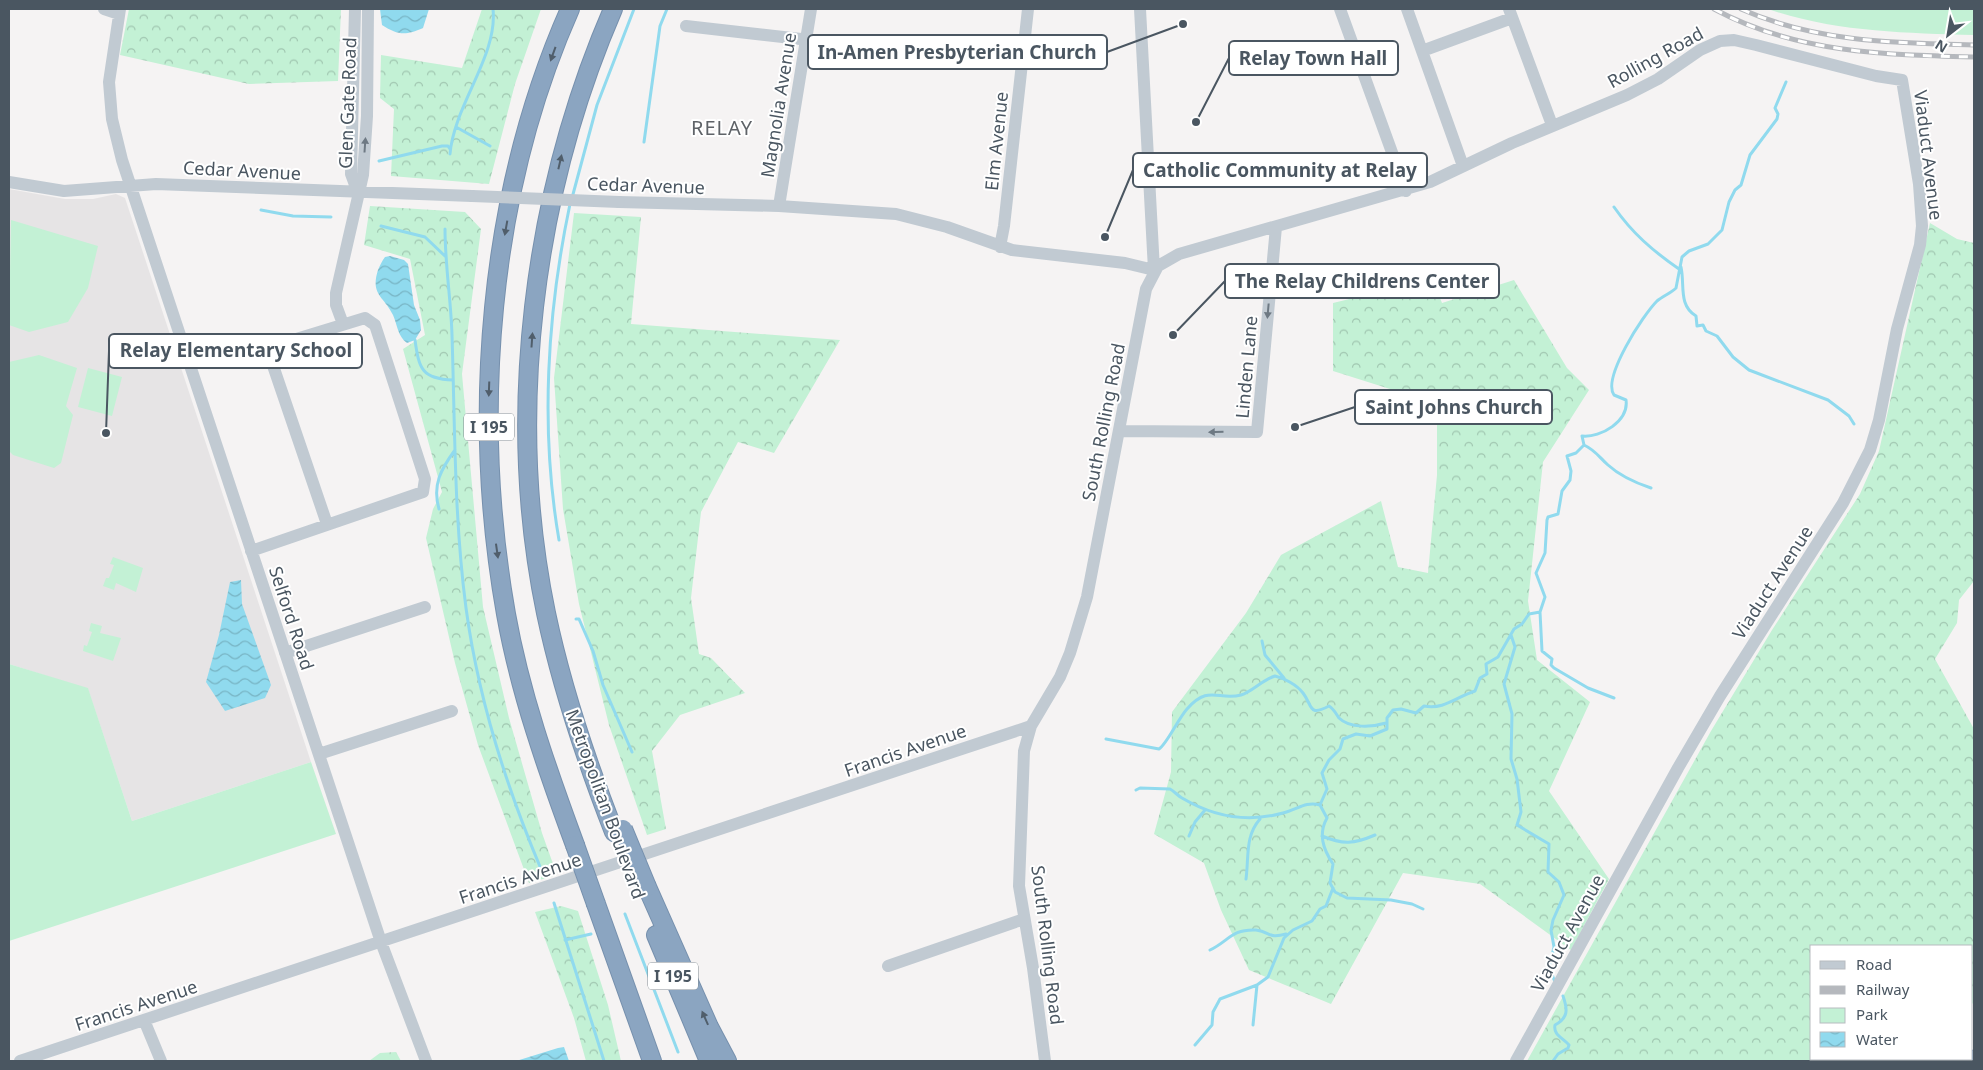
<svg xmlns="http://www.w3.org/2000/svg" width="1983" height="1070" viewBox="0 0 1983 1070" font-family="'Noto Sans',sans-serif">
<defs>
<pattern id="forest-crowns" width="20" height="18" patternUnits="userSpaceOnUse" patternTransform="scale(1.25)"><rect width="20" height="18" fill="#c3f1d5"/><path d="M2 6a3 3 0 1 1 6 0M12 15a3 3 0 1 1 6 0" fill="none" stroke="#a0c6b0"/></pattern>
<pattern id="water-waves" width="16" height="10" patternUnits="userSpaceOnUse" patternTransform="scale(1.25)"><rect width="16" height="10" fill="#90daee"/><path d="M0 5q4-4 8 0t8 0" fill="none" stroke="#78b4c4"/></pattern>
</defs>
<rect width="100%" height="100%" fill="#f5f3f3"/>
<path fill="#e6e4e5" d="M9,189L65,199H93L116,194L125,198L311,762L132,821L88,689L9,664Z"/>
<path fill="url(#forest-crowns)" d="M129,9H341L338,81L249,84L120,55Z
M482,9H541L515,84L489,184L391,176L394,109L380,98L381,55L462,68Z
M370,206L465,212L481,229L462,374L483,607L509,718L542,833L557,875L529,883L478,745L455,663L426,538L433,509L442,492L403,349L425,335L410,259L364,245Z
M574,213L641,217L631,324L840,340L774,453L738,442L701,512L691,598L699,654L711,658L745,693L680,715L652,751L666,829L647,835L609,725L579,604L563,509L554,378Z
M1930,223L1957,239L1974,243V581L1959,600L1957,623L1935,659L1974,729V1002L1972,1004V946H1812V1059H1888L1885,1061H1527L1711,731L1772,630L1860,494L1879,451Z
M1429,271L1442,303L1514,280L1567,368L1589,390L1543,462L1528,601L1537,660L1590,702L1549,791L1609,879L1571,950L1480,884L1403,873L1331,1004L1249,970L1221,910L1204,863L1154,834L1171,772L1172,712L1246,613L1281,555L1381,501L1398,567L1428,573L1437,475V416L1390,389L1333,371V303L1370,294Z
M561,906L578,911L608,1005L621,1061H586L574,1018L535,912Z
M396,1052L401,1061H369L380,1053Z"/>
<path fill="#c3f1d5" d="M1768,9H1974V35C1904,33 1835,32 1768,9Z
M11,220L98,246L88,288L68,322L29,332L9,325Z
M39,355L77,368L66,406L73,415L61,463L54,468L13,455L9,451V362Z
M88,368L122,377L112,416L78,407Z
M113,557L143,568L136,592L116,583L114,590L103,586L106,578H109L114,565L110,564Z
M91,623L102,626L100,633L121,638L113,661L83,651L84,645L87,646L92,632L89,631Z
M9,664L88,688L132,821L311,762L336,834L9,941Z"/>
<path fill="url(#water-waves)" d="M380,9H429L423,28C405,36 398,35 382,25Z
M390,256L404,260L408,264L414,305L420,320L421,330L415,340L407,343C398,337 397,324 393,315C384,296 370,295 378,270C380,265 382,261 385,257Z
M241,580L242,604L271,685L265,698L225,711L206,682L219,635L230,582Z
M564,1047L569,1061H516L558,1048Z"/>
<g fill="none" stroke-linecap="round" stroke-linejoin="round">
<path stroke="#90daee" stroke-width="3" d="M456,127L490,146
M644,142L660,26L667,9
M450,154C454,105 498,56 493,9
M379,161L442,146H448L450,149
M572,198L597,105L634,9
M1614,207C1632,233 1653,251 1679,269
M261,210L293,216L331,217
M381,226L425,237L445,256
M445,229C445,265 451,300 452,335C455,426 454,517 466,608C478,697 506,786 541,869
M1681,267C1685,285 1678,305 1696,316L1697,326L1703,325L1706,331L1717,336L1733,357L1749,370L1828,400L1849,416L1854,424
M415,340C419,369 422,379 453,380
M1584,445L1582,436C1601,438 1629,421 1626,400L1614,395C1602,378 1643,315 1657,301C1663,296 1671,293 1676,288L1682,257L1689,251L1708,244L1722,230L1729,202L1735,190L1741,185L1750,155L1777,119L1778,114L1775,108L1786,82
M1584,445L1576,453L1567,456L1571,471L1570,480L1562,491L1558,514L1548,517L1547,520L1545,553L1536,573L1545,597L1540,612L1542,651L1552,659L1551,665L1554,668L1588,688L1614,698
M1584,445C1595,450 1599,457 1608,465C1620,476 1636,483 1651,488
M439,509C432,485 441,469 455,450
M559,540C540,430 547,313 570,204
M576,619H579L593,651L603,685L632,752
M1511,635L1515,647L1504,684L1512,714L1511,759L1517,779L1521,812L1517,825L1549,844L1548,872L1559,882L1564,895L1553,920L1551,930L1554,947L1549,967L1555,982
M1262,641L1265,655L1284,678
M1106,739L1159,749C1167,744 1178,719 1187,709C1209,684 1218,701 1241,695C1253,691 1262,680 1275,676C1284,678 1297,685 1303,693C1313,706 1308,717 1329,706C1334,709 1336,714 1339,718C1350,729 1373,727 1386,723
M1136,790L1140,788L1170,789C1174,791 1178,796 1182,798C1214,817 1247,823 1283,813C1297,810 1305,801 1320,805L1327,818C1318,834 1323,849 1333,864L1330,883L1335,892L1347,898L1391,900L1412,904L1423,909
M1320,805L1327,789L1322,773L1329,760L1340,749L1343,739L1356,734L1370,736L1387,729V718L1393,710L1401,709L1416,713L1424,706C1444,710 1456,697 1475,691L1480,678L1487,674L1486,664L1498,657L1514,629L1522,624L1529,614L1540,612
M1189,836L1195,822L1205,810
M1322,836C1343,845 1354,844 1375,835
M1246,879C1249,856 1245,836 1260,819
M554,903L604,1061
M625,914L678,1052
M565,940L591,934
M1210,950C1229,941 1231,929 1256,930C1271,932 1268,939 1286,934
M1253,1025L1257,985
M1195,1045L1212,1025L1213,1012L1220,999L1257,985L1268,977L1284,938L1293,930L1312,921L1320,909L1326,906L1333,888
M1553,1061L1558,1054L1568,1048L1569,1045C1563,1038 1553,1035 1555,1025C1568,1018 1568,1010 1563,996"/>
<g stroke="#7690ad" stroke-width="20">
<path id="highway" d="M570,9C488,194 471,416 506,614C520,693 547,769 575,845
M613,9C533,194 505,415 546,613C562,689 586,760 614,832
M647,887L709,1027L727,1061
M596,904L652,1061
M656,935L709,1061
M1965,1061L1969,1059"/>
</g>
<path stroke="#c1cad2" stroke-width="12" d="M104,9L119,14
M120,9L109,82L112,119L122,160L381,942L426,1061
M355,9L351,174L358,193
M1140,9L1154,270
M1340,9L1406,191
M1407,9L1463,166
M1509,9L1552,125
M686,26L1021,64
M1422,51L1512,18
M9,182L64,191L156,184L472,196
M619,202L779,206L896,214L947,227L1012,250L1125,263L1154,270
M779,206L811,9
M1000,247L1004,226L1028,9
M343,324L336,305V293L363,175L367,116L368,9
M1119,431L1257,432L1276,227
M251,551L423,492L425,479L375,325L365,318L267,348L327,524
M285,653L425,607
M319,754L452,711
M888,966L1024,919
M144,1020L161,1061
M20,1061L1031,726
M1045,1061L1033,968L1019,886L1024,751L1031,726L1060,677L1070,653L1087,597L1146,289L1158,266L1179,254L1430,182L1512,143L1627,95L1658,79L1700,50L1720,41L1734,40L1756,45L1876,76L1902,80L1919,184L1922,226L1920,245L1897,329L1879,420L1870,450L1843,503L1720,696L1678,768L1516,1061"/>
<use href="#highway" stroke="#8ba5c1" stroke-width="18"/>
<g stroke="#b5b8bd" stroke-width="5">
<path id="rail" d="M1714,9C1796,53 1884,55 1974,57
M1741,9C1815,42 1894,43 1974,45"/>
</g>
<use href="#rail" stroke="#fff" stroke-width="3" stroke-dasharray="9" stroke-linecap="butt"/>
<g stroke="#7690ad" stroke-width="20" stroke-linecap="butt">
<path id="highway-bridge" d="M623,829L647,887
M575,845L596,904"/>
</g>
<path stroke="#c1cad2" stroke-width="12" d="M472,196L619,202"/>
<use href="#highway-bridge" stroke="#8ba5c1" stroke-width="18"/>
</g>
<defs><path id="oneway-solid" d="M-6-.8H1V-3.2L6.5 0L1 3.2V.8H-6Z" transform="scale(1.25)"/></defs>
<g fill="#505e6b">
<use href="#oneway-solid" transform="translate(553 54) rotate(110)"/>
<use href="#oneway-solid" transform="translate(560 162) rotate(-77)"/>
<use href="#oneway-solid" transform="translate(506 228) rotate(100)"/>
<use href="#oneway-solid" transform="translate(532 340) rotate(-86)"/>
<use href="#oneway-solid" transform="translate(489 389) rotate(92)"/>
<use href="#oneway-solid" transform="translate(497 551) rotate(82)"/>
<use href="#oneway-solid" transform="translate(705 1018) rotate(-114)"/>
</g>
<g fill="#6e7983">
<use href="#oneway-solid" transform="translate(365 145) rotate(-86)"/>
<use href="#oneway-solid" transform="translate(1268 311) rotate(95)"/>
<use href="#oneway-solid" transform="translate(1216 432) rotate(179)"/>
</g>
<g text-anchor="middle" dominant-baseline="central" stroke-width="4" stroke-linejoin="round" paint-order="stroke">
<g fill="#fff" stroke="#808990" stroke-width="1">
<rect x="464" y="413.5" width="50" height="27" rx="4"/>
<rect x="648" y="962.5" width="50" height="27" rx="4"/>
</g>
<g font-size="16" font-weight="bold" fill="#4a5661">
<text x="489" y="427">I 195</text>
<text x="673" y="976">I 195</text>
</g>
<g font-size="18" fill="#4a5661" stroke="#fff">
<text transform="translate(1655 57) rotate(-29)">Rolling Road</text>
<text transform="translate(347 103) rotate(-88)">Glen Gate Road</text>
<text transform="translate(778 105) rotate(-81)">Magnolia Avenue</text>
<text transform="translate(996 141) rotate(-84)">Elm Avenue</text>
<text transform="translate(1929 155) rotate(83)">Viaduct Avenue</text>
<text transform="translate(242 170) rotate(3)">Cedar Avenue</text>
<text transform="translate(646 185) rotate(2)">Cedar Avenue</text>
<text transform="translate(1246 367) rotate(-85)">Linden Lane</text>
<text transform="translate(1103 422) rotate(-79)">South Rolling Road</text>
<text transform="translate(1772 582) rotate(-57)">Viaduct Avenue</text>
<text transform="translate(292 618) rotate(72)">Selford Road</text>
<text transform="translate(905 750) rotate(-19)">Francis Avenue</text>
<text transform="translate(606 804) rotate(70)">Metropolitan Boulevard</text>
<text transform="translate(520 878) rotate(-18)">Francis Avenue</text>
<text transform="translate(1567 933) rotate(-61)">Viaduct Avenue</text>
<text transform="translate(1048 945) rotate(83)">South Rolling Road</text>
<text transform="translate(136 1005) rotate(-18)">Francis Avenue</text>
</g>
<g font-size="20" letter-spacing="1" fill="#5f6368" stroke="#fff">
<text x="722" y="127">RELAY</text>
</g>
</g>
<path fill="none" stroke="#4a5661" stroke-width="2" d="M1183 24L1107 52M1196 122L1229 58M1105 237L1133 170M1173 335L1225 281M106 433L109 351M1295 427L1355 407"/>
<g fill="#4a5661" stroke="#fff" stroke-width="2">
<circle cx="1183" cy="24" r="5"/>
<circle cx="1196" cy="122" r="5"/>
<circle cx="1105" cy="237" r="5"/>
<circle cx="1173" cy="335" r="5"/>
<circle cx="106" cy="433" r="5"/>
<circle cx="1295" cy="427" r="5"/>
</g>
<g fill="#fff" stroke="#4a5661" stroke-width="2">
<rect x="808" y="35" width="299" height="34" rx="5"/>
<rect x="1229" y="41" width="169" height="34" rx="5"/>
<rect x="1133" y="153" width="294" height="34" rx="5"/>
<rect x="1225" y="264" width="274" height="34" rx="5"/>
<rect x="109" y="334" width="253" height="34" rx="5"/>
<rect x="1355" y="390" width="197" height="34" rx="5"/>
</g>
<g font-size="19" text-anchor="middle" font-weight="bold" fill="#4a5661">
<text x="957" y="59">In-Amen Presbyterian Church</text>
<text x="1313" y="65">Relay Town Hall</text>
<text x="1280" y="177">Catholic Community at Relay</text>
<text x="1362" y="288">The Relay Childrens Center</text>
<text x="236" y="357">Relay Elementary School</text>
<text x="1454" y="414">Saint Johns Church</text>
</g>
<rect width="1983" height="1070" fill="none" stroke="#4a5661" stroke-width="20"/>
<rect x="1810" y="945" width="162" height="115" fill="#ffffff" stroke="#b7bbc0"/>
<rect x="1820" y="961" width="25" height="8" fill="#c1cad2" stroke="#b7bbc0"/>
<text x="1856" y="970" font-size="15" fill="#4a5661">Road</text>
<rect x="1820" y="986" width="25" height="8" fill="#b5b8bd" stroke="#b7bbc0"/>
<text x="1856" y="995" font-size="15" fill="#4a5661">Railway</text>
<rect x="1820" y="1008" width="25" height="15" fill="#c3f1d5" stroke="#b7bbc0"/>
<text x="1856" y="1020" font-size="15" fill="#4a5661">Park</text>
<rect x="1820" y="1032" width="25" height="15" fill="url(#water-waves)" stroke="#b7bbc0"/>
<text x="1856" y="1045" font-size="15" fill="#4a5661">Water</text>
<g transform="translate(1948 35) rotate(211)" stroke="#ffffff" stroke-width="4" paint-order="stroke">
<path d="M0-4L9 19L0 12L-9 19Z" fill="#4a5661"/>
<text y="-8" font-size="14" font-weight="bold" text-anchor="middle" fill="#4a5661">N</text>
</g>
</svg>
